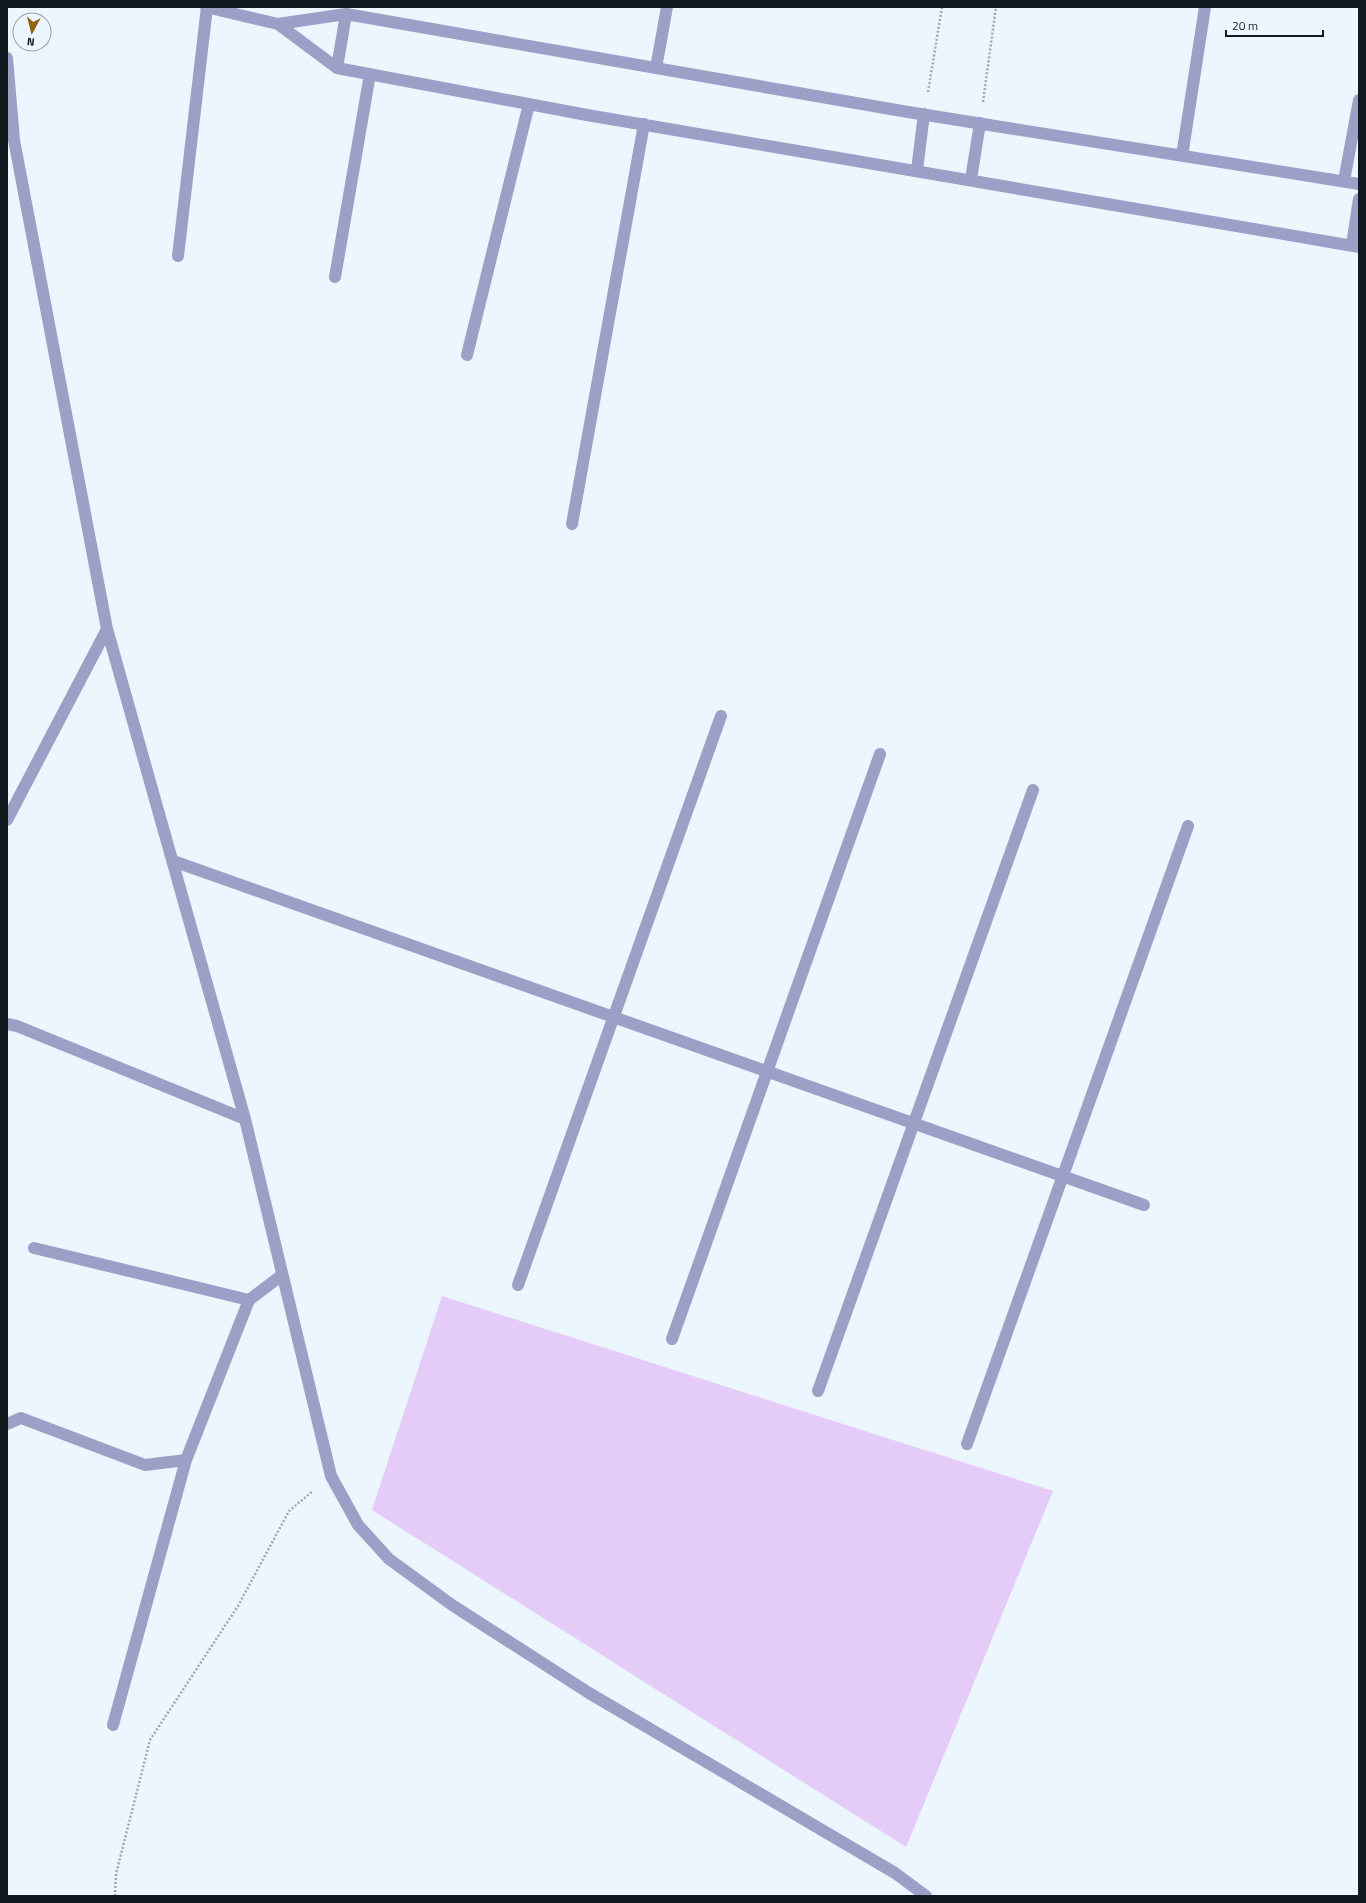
<svg xmlns="http://www.w3.org/2000/svg" width="1366" height="1903" viewBox="0 0 1366 1903" font-family="'Titillium Web',sans-serif">
<rect width="100%" height="100%" fill="#ebf6ff"/>
<path fill="#e5cbf7" d="M442,1296L1053,1491L906,1847L372,1510Z"/>
<g fill="none" stroke-linecap="round" stroke-linejoin="round">
<path stroke="#9fa9b0" stroke-width="2.5" stroke-dasharray="2 2" stroke-linecap="butt" d="M928,92L942,7
M983,102L996,7
M115,1896L116,1874L150,1740L238,1606L289,1511L313,1491"/>
<path stroke="#9aa0c6" stroke-width="12" d="M206,7L278,24L346,14L908,112L1359,184
M278,24L337,68L587,115L1359,247
M7,58L14,140L107,629L245,1119L331,1476L358,1525L389,1559L452,1605L589,1693L895,1873L926,1896
M337,68L346,14
M656,68L667,7
M1182,156L1205,7
M917,170L924,114
M971,179L980,123
M1344,181L1359,100
M1352,245L1359,199
M178,256L207,7
M335,277L370,74
M467,355L529,104
M572,524L644,124
M7,820L107,629
M173,861L1144,1205
M7,1024L17,1026L245,1119
M34,1248L249,1300
M518,1285L721,716
M672,1339L880,754
M818,1391L1033,790
M7,1424L21,1418L145,1465L186,1460
M967,1444L1188,826
M113,1725L186,1460L249,1300L282,1275"/>
</g>
<rect width="1366" height="1903" fill="none" stroke="#131a1f" stroke-width="16"/>
<g transform="translate(32 32) rotate(187)"><circle r="19" fill="#ebf6ff" stroke="#959ea5"/>
<path d="M0-3L7 15L0 10L-7 15Z" fill="#91630e"/>
<text y="-6" font-size="11" font-weight="bold" text-anchor="middle" fill="#131a1f">N</text>
</g>
<path d="M1226 30v6h97v-6" fill="none" stroke="#131a1f" stroke-width="2"/>
<text x="1232" y="30" font-size="12" fill="#131a1f" stroke="#ebf6ff" stroke-width="3" paint-order="stroke">20 m</text>
</svg>
